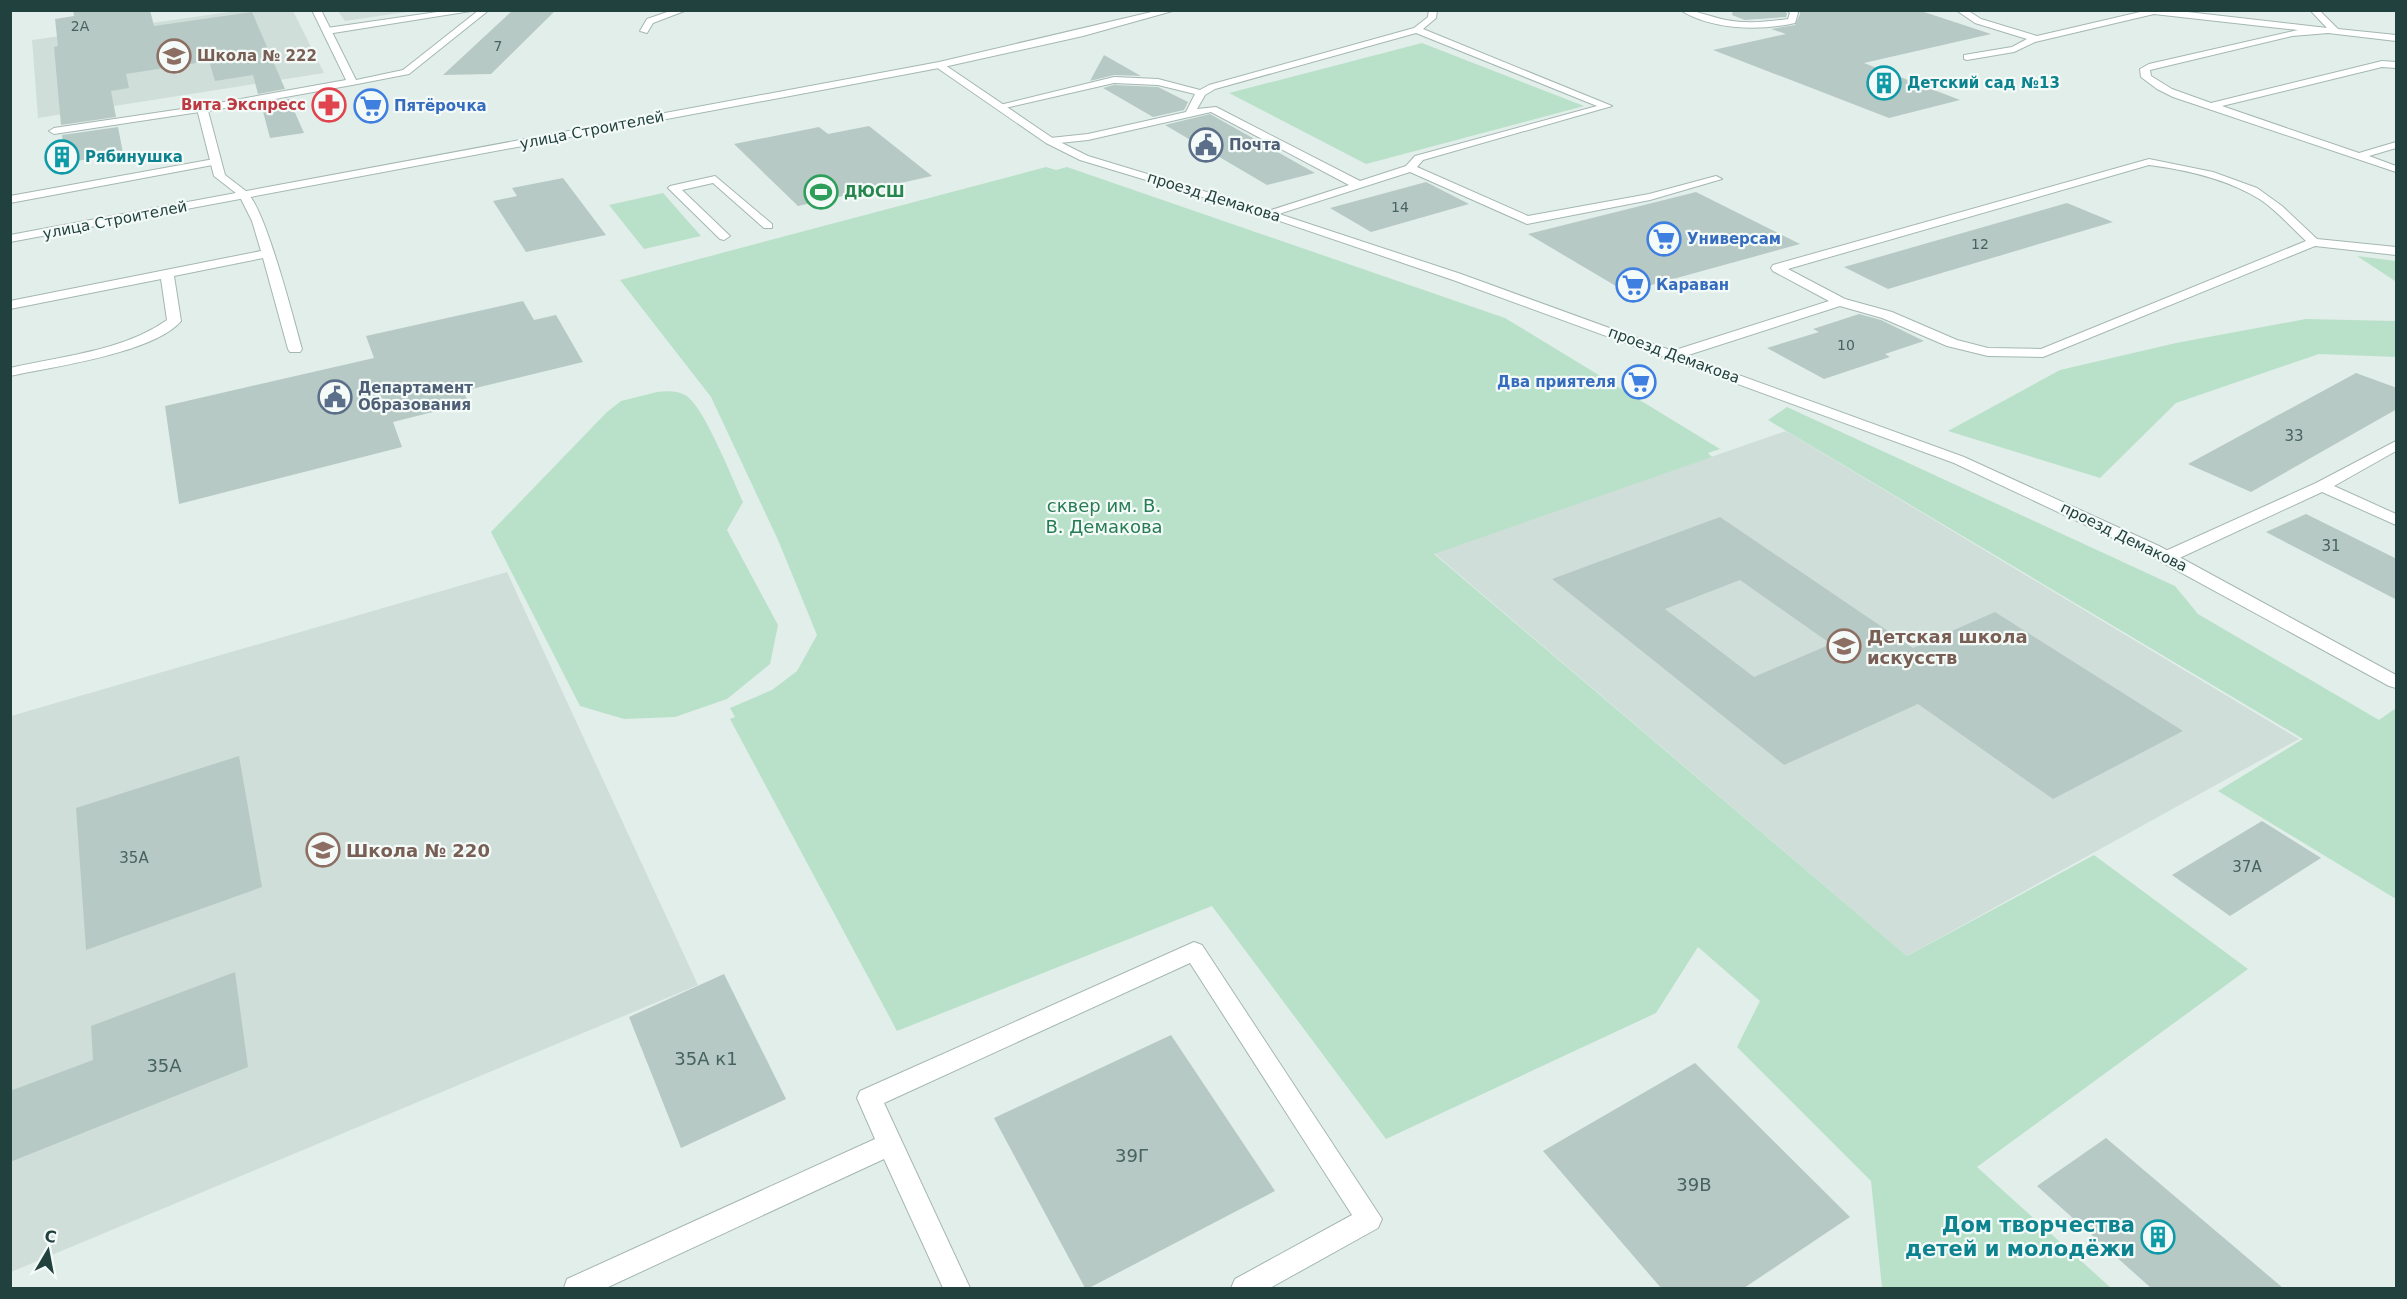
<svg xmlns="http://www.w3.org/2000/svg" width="2407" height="1299" viewBox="0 0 2407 1299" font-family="'DejaVu Sans',sans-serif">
<rect width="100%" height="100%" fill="#e2eeea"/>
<path fill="#d0deda" d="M236,11H293L324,73L38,118L32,40Z
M338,11H413L345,21Z
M1786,431L2299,739L1907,956L1434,553Z
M507,572L698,985L11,1272V716Z"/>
<path fill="#b9e1c9" d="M1422,43L1584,106L1366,164L1229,93Z
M1046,167L1056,170L1067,167L1505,318L1720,449L1708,453L1712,457L1434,554L1907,956L2094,855L2248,969L1977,1167L2111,1288H1882L1871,1181L1737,1047L1760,1001L1698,947L1656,1013L1386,1139L1212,906L897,1031L730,719L735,717L730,708L772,690L797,671L817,635L778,540L711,397L620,280Z
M663,193L701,236L644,249L609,205Z
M2357,256L2396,261V282L2395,281Z
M2306,319L2396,321V357L2319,354L2176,403L2100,478L1948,431L2060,370L2176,343Z
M657,392C666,391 676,390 685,395C703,404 733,480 743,502L727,530L778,625L770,664L727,699L675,717L624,719L580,706L491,532L607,412L621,401Z
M1787,407L2175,586L2198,614L2379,720L2396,708V899L2218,791L2303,739L1768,420Z"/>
<path fill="#b7c9c4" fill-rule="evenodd" d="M73,10H150L154,26L252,12L285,89L258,94L253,75L215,81L209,61L126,74L129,88L111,91L116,117L61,125L54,47L58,46L55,19L74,16Z
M513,10H556L491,74L443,75Z
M1733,10H1785L1787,14L1786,17L1745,20L1732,15Z
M1799,10H1918L1991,34L1864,63L1960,100L1889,118L1713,50L1786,34L1771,29L1795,25L1800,14Z
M1104,55L1141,76L1114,75L1090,81Z
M1114,85L1158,87L1188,102L1184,110L1153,117L1103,88Z
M289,99L304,133L270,138L261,104Z
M1210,114L1315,173L1267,185L1165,125Z
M869,126L932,176L798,206L734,144L819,127L828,134Z
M118,127L123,153L65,163L62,135Z
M563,178L606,235L526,252L493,201L517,196L512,188Z
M1426,182L1469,204L1371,232L1330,208Z
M1696,192L1800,244L1626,292L1528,234Z
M2067,203L2113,222L1888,289L1844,267Z
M523,301L534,320L556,315L583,362L463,391L469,403L393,422L402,447L179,504L165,406L374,358L366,336Z
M1859,314L1881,320L1924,341L1885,354L1890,357L1824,379L1767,348L1819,332L1813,329Z
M2356,373L2397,388V409L2251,492L2188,464Z
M2306,514L2397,559V600L2266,532Z
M1720,517L1913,648L1995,612L2183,731L2053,799L1918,704L1784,765L1552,579ZM1740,580L1831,644L1754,677L1665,609Z
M239,756L262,887L86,950L76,808Z
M2262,821L2321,858L2230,916L2172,875Z
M235,972L248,1067L10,1162V1091L93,1060L91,1026Z
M724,974L786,1099L681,1148L629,1017Z
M1171,1035L1275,1191L1089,1288H1085L994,1118Z
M1695,1063L1850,1217L1744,1288H1661L1543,1151Z
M2106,1138L2283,1288H2151L2037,1186Z"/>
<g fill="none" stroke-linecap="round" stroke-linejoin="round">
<g stroke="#a4b7b3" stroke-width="2">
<path id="service" d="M451,10H477L327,34L323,31L327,28Z
M479,10H489L409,74L352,85L347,82L403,70Z
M673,10H687L653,23L647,33L640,31L647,19Z
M1429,10H1437L1436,18L1423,29L1612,106L1423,160L1417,167L1528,216L1649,194L1716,176L1722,179L1650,200L1527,224L1410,172L1269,217L1263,214L1265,212L1349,185L1211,112L1088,140L1050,144L1045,141L1050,138L1088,134L1186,112L1195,94L1158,85L1114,83L1001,109L996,106L1114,77L1158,79L1200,90L1209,85L1414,28L1428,17ZM1416,33L1597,106L1415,156L1406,166L1360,181L1216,107L1197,109L1205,95L1215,89Z
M1680,10C1697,10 1710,17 1726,20C1747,24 1767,22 1788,19L1790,13L1787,10H1796L1798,13L1795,23C1759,31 1712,30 1680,10Z
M1956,10H1967L1981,19L2037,36L2140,12L2138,10H2170L2327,28L2310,10H2319L2338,29L2396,35V41L2328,33L2292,36L2150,70L2151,76L2172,89L2211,103L2382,61L2396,62V68L2382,67L2222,106L2359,153L2396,142V148L2369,156L2396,166V172L2173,97L2157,89L2141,77L2140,69L2149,64L2298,30L2154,14L2035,42L2014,52L1967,60L1964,59V55L2012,47L2027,39L1975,23Z
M202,106L207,109L206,111L54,134L49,131L54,128Z
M214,159L219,162L218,164L10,203V196Z
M2149,159L2213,172L2257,188L2282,206L2317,239L2396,247V255L2315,246L2043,357L1988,356L1947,346L1882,318L1840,306L1679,358H1669L1667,355L1669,352L1829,301L1773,271L1771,268L1773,265ZM2149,165C2187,170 2228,179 2261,200C2277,211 2291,227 2306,241L2041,349L1988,348L1957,340L1892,312L1845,299L1788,269Z
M715,176L772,224V228H764L713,183L682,190L730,236L724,240L720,239L668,188L670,186Z
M245,192C263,198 295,325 302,349L300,352H290L288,349L263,258L174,276L181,321C154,353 52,367 10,376V368C62,356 123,351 167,320L161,279L10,309V301L261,251L252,221L239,195Z
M2396,441V451L2334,486L2396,514V525L2322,492L2173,561L2167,562L2159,557L2161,553L2316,483Z
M1194,942L1202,945L1382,1219L1378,1228L1270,1288H1231L1235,1279L1352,1215L1190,963L884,1103L970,1288H943L884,1159L606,1288H564L567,1279L875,1139L857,1098L860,1091Z"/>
</g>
<g stroke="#a4b7b3" stroke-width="2">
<path id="minor" d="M312,10H321L357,82L352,85L208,111L225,175L251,195L249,197H241L214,176L197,109L202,106L346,80Z
M936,63H942L1054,139L1088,156L1273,212L1461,274L1964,457L2159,546L2396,675V688L2389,686L2147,554L1954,463L1453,280L1265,216L1080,160L1046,143L936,67Z"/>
</g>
<g stroke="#a4b7b3" stroke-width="2">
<path id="tertiary" d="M1160,10H1176L1083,36L939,68L10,242V235L939,62Z"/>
</g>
<use href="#service" fill="#fff" fill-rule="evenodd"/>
<use href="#minor" fill="#fff" fill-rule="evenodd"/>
<use href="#tertiary" fill="#fff" fill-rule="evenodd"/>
</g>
<defs>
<g id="school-ring" transform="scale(1.725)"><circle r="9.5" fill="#f3faf7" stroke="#8d6e63" stroke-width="1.5"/><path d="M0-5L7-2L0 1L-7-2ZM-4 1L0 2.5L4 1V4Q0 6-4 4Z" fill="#8d6e63"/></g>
<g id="building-ring" transform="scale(1.725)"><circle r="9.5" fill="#f3faf7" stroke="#0f9aa8" stroke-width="1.5"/><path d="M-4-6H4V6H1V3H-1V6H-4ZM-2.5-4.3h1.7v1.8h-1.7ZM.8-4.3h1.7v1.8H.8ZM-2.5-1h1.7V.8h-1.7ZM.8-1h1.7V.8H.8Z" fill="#0f9aa8"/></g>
<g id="pharmacy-ring" transform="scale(1.725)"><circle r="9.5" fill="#f3faf7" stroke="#e0444e" stroke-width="1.5"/><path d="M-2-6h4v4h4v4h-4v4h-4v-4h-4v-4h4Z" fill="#e0444e"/></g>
<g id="supermarket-ring" transform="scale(1.725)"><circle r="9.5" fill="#f3faf7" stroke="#3f7fe0" stroke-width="1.5"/><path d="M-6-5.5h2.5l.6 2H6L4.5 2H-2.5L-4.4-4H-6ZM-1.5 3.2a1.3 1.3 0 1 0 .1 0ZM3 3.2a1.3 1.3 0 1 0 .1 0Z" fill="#3f7fe0"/></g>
<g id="civic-ring" transform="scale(1.725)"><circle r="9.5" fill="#f3faf7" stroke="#5c6f8a" stroke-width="1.5"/><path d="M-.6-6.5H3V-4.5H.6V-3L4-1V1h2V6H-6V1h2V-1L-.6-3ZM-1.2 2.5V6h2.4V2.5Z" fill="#5c6f8a"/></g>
<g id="stadium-ring" transform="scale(1.725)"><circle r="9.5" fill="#f3faf7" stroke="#2e9e5b" stroke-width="1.5"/><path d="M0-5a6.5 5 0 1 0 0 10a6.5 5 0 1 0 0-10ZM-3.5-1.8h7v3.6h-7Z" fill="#2e9e5b"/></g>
</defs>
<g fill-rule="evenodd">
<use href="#school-ring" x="174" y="56"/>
<use href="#building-ring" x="1884" y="83"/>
<use href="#pharmacy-ring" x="329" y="105"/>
<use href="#supermarket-ring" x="371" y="106"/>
<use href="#civic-ring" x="1206" y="145"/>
<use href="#building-ring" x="62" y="157"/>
<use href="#stadium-ring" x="821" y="192"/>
<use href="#supermarket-ring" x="1664" y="239"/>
<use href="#supermarket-ring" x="1633" y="285"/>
<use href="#supermarket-ring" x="1639" y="382"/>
<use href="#civic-ring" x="335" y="397"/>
<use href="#school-ring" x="1844" y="646"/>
<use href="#school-ring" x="323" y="850"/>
<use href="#building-ring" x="2158" y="1237"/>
</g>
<g text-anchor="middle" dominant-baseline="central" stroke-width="4.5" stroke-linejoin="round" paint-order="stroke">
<g font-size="14" fill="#46635f">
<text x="80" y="26">2А</text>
<text x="498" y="46">7</text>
<text x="1400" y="207">14</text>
<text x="1980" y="244">12</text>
<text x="1846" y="345">10</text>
</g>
<g font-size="15" font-weight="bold" fill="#785e54" stroke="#f3faf7" text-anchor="start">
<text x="197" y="56">Школа № 222</text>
</g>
<g font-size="15" font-weight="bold" fill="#0d838f" stroke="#f3faf7" text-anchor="start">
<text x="1907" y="83">Детский сад №13</text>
<text x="85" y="157">Рябинушка</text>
</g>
<g font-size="15" font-weight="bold" fill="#be3a42" stroke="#f3faf7" text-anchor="end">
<text x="306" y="105">Вита Экспресс</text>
</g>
<g font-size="15" font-weight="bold" fill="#366cbe" stroke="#f3faf7" text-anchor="start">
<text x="394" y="106">Пятёрочка</text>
<text x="1687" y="239">Универсам</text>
<text x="1656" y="285">Караван</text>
<text x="1616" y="382" text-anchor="end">Два приятеля</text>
</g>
<g font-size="15" fill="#20413d" stroke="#f3faf7">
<text transform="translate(592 130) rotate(-11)">улица Строителей</text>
<text transform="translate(1214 197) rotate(17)">проезд Демакова</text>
<text transform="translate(115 220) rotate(-11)">улица Строителей</text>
<text transform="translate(1674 355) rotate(20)">проезд Демакова</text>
<text transform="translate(2124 537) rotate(26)">проезд Демакова</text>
</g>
<g font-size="15" font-weight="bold" fill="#4e5e75" stroke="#f3faf7" text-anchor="start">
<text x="1229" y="145">Почта</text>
<text x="358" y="388">Департамент<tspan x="358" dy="17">Образования</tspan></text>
</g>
<g font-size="15" font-weight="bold" fill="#27864d" stroke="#f3faf7" text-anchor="start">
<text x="844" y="192">ДЮСШ</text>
</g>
<g font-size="15" fill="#46635f">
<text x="2294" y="436">33</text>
<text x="2331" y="546">31</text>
<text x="134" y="858">35А</text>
<text x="2247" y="867">37А</text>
</g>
<g font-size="18" fill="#267c53" stroke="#f3faf7">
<text x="1104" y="505">сквер им. В.<tspan x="1104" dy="21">В. Демакова</tspan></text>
</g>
<g font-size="18" font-weight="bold" fill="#785e54" stroke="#f3faf7" text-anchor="start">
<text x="1867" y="636">Детская школа<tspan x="1867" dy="21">искусств</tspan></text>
<text x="346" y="850">Школа № 220</text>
</g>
<g font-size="18" fill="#46635f">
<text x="706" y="1058">35А к1</text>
<text x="164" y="1065">35А</text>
<text x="1132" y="1155">39Г</text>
<text x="1694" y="1184">39В</text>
</g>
<g font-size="21" font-weight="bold" fill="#0d838f" stroke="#f3faf7" text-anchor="end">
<text x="2135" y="1225">Дом творчества<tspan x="2135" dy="24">детей и молодёжи</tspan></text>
</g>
</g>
<rect width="2407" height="1299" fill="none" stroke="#20413d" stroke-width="24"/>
<g transform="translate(48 1251) rotate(10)" stroke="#f3faf7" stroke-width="4.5" paint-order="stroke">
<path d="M0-4.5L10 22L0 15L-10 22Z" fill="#20413d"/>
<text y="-9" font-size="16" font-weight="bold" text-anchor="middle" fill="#20413d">С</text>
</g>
</svg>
